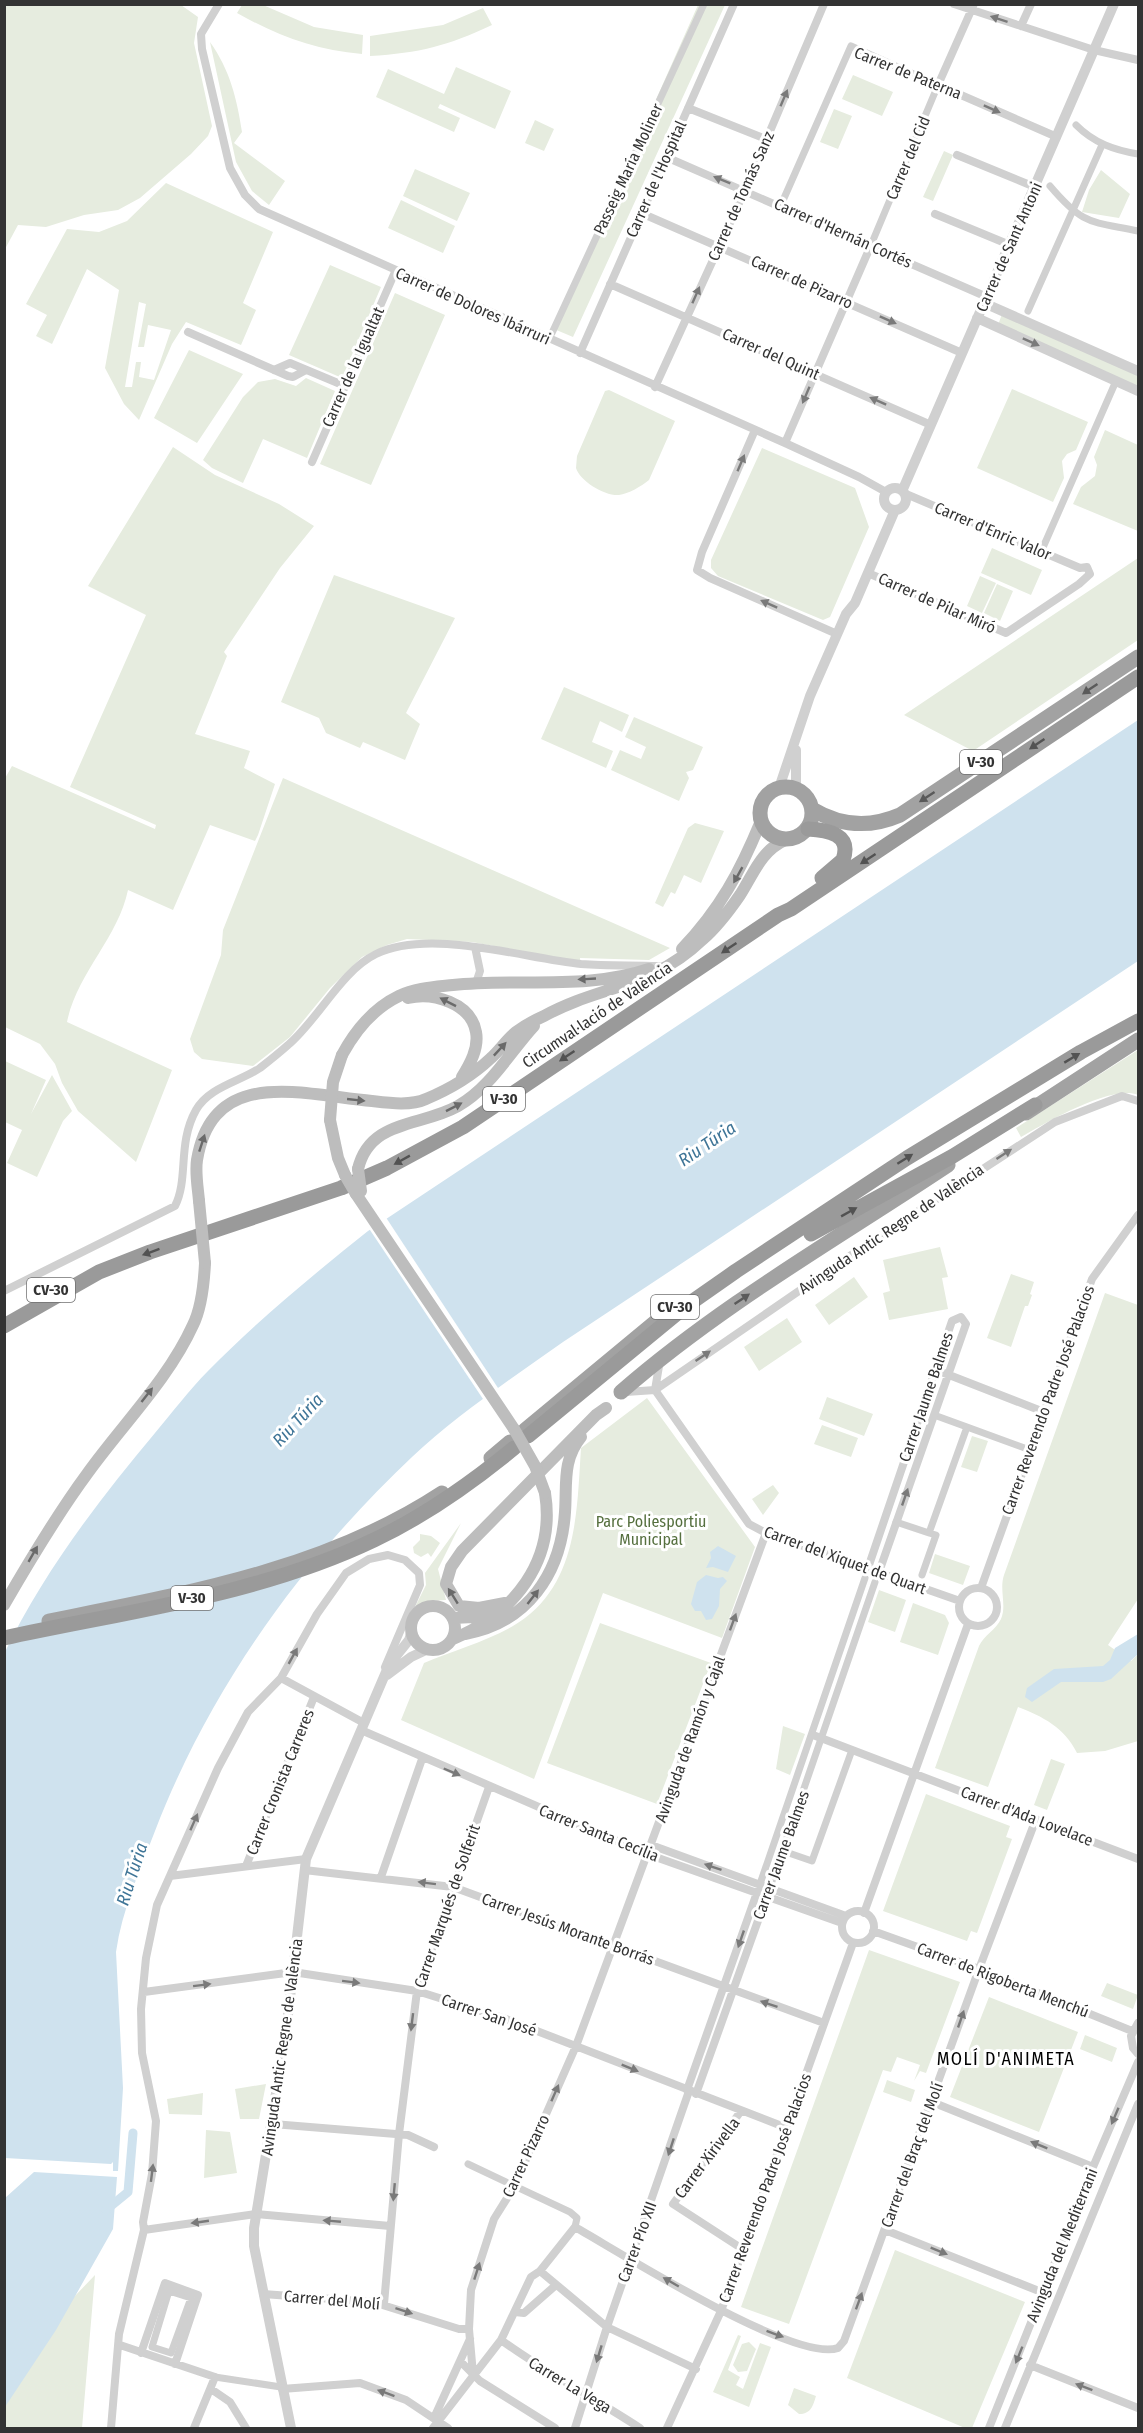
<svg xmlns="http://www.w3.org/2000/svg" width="1143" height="2433" viewBox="0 0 1143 2433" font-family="'Fira Sans Condensed',sans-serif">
<rect width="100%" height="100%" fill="#fff"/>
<path fill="#e6ecdf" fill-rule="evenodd" d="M5,4L181,5L198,17L194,43L212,126L208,136L191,154L140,198L118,210L84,215L46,227L18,225L5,249Z
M242,5H263L314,27L363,35L362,54C315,50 278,36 237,13Z
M698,5H725L573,337L554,329Z
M483,8L492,25C447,46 420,53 370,56V36L443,25Z
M210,42C230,70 237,99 242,132L234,143L285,181L269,205L252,191L236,162Z
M456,67L511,91L495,129L440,104L438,108L460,118L454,132L376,97L388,69L444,94Z
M853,75L893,92L882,116L842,99Z
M834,109L852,116L838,149L820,142Z
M535,120L554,129L544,151L525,143Z
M944,151L953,155L933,201L923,197Z
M415,169L470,193L457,221L403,196Z
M1101,170L1130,194L1119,218L1082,212L1089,190Z
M166,183L273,232L243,303L256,310L241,345L186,322L172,344L139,420L124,404L105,368L119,290L87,269L52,344L36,336L47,315L26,304L67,229L99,232L127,221ZM139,302L146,304L138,347H144L148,325L171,330L154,380L139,377L141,362H136L132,387H125Z
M401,200L455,226L443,253L388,228Z
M330,265L381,287L342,378L289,355Z
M395,293L445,315L371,485L320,464Z
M1002,314L1138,375V387L998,325Z
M189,350L243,374L197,443L154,418Z
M306,378L335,391L307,458L263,439L243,483L212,468L203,460L243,397L258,382L275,379L296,386Z
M1012,389L1088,422L1076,450L1067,454L1062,461L1064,478L1053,502L977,468Z
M609,390L675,421L649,480C642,486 628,494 619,495C604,496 580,481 576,468L577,456L605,391Z
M1105,430L1138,445V531L1073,504L1081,487L1095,476L1097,465L1094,457Z
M173,447L215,475L279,504L314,526L280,568L224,652L227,656L195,734L250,751L244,768L275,784L258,835L255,841L210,825L173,910L128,890C118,938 77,973 67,1022L172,1070L136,1162L78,1111L62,1083L55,1064L40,1044L5,1027L4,780L12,766L155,829L156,825L70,787L146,615L88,586Z
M762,448L855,488L869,527L830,617L823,620L718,576L711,568V560Z
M992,548L1042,570L1031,595L981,573Z
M1138,558V640L973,751L904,715Z
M334,575L455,618L406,713L420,724L405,760L363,742L360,748L326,733L319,718L281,702Z
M980,576L996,583L982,613L967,606Z
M997,584L1013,591L1000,621L984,613Z
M564,687L629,715L622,732L600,721L592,742L613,751L606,768L541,739Z
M634,717L703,747L693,770L686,772L689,778L679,801L611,770L620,750L641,759L646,747L625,737Z
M283,778L670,948L649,960L580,958V962L472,942L407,939L387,945L362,957L330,988L290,1037L253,1066L202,1059L194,1052L190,1039L221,955L223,930Z
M695,823L724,831L701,883L684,875L675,894L671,892L663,907L655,903L688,828Z
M1138,1050V1095C1111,1084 1046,1123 1021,1137L1016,1128Z
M5,1061L46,1080L31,1114L52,1075L72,1111L63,1121L37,1177L7,1163L22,1130L5,1122Z
M940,1247L948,1277L942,1278L948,1309L889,1320L883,1293L890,1291L883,1260Z
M1011,1274L1034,1282L1030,1294L1032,1295L1028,1306H1025L1011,1347L987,1338Z
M854,1277L868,1297L829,1325L815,1305Z
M1105,1293L1138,1305V1599L1108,1645L1131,1661L1138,1654V1741L1105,1751L1077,1753C1065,1728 1042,1716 1018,1707L988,1787L935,1768L979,1646C984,1635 996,1630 1001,1619C1007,1605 999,1590 1004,1575Z
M787,1318L802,1342L759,1371L744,1347Z
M827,1397L873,1414L864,1436L819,1419Z
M647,1398L755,1547L722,1638L603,1593L534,1779L401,1720L424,1663C454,1650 499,1638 525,1618C578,1578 577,1508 581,1448Z
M822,1425L858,1438L851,1457L814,1444Z
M972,1436L988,1441L977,1472L961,1467Z
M773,1485L779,1493L763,1515L752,1499Z
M461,1523L438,1569L446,1600L428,1601L415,1607L426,1585L425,1573Z
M420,1534L431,1536L440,1543L431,1557L428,1553L421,1557L414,1553L413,1547L420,1540Z
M935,1554L970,1566L963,1585L929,1573Z
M879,1590L906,1600L895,1632L868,1622Z
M913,1603L945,1615L949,1623L938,1655L900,1642Z
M600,1623L711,1663L657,1804L547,1763Z
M783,1726L805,1734L790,1775L776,1769Z
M1051,1759L1065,1764L1047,1810L1034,1805Z
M926,1794L1010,1826L1006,1837L1012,1839L977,1933L971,1931L967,1941L883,1911Z
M869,1950L960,1982L926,2073L920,2071L914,2081L920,2065L897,2057L891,2072L883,2070L789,2324L741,2307Z
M1107,1983L1138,1995L1133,2009L1101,1996Z
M989,1997L1078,2032L1039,2132L950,2097Z
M1085,2035L1117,2048L1112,2062L1080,2049Z
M887,2080L915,2090L911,2102L883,2092Z
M266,2084L259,2119H240L235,2089Z
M203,2093L202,2115L169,2114L167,2099Z
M206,2130L230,2132L237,2173L204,2178Z
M895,2250L1025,2302L972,2428H965L847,2378Z
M95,2275L82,2428H5L4,2407L73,2298Z
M738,2335L741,2336L728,2370L740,2377L736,2385L743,2389L760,2343L771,2347L749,2407L713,2392Z
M749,2342L756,2349L747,2371L738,2372L733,2365L742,2344Z
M794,2388L816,2396C813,2406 811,2414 799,2414L788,2405Z"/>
<path fill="#cfe2ee" d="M1138,720V961L563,1342C512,1378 458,1414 412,1457C301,1562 210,1688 155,1831C140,1870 122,1910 116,1952L123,2088L118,2171H113V2162L111,2164L5,2158L4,1654C43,1573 98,1501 155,1433C172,1413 189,1390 208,1371C258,1320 313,1275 368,1231Z
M718,1546L736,1556L728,1572L713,1567L706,1568L711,1558L710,1552Z
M706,1575L718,1578L723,1577L727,1581L720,1589L719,1606L712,1619L706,1620L701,1611H695L691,1604L697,1582Z
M1138,1634V1654L1111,1679L1103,1682H1061L1032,1702L1025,1697L1027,1688L1054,1669L1103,1666L1110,1660L1115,1648Z
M34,2172L117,2177L113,2229L56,2330L5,2407V2198Z"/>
<path fill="#fff" d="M385,1216L500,1391L485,1402L368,1227Z"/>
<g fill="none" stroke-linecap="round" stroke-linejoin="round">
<path stroke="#cfe2ee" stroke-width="9" d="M106,2210L128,2192L133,2133"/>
<path stroke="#d0d0d0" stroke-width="7" d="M1076,125C1094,143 1114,150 1138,154
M1050,186C1084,226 1090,221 1138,231
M781,205L851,46L938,85L871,245
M1028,311L1102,145
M552,333L704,4
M1041,552L1116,381
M934,1415L967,1427
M896,1522L929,1533
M922,1575L936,1535L929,1533L967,1427L1030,1450
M783,1851L812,1861L852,1750
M760,1884L865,1578
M770,1887L875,1582
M468,2164L570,2212L577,2218L575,2227
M169,2291L191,2298L171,2353L152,2347Z
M215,2377L281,2387"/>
<path stroke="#d0d0d0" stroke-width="8" d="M219,4L201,34L202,49L230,168L245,195L259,209L785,443L859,477L886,492
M954,4L1094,50L1138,60
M974,4L938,85L1057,137
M1021,26L1031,4
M688,108L766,139
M957,155L1035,187
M666,157L987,297
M641,213L962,353
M935,214L1010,245
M610,284L931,425
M188,332L288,376L293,377L306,370
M580,353L734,4
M274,370L290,363L345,386
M655,387L745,190L824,4
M755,430L702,552L697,570L710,578L837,634
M785,443L871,245
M312,462L395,272
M868,573L1006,633L1079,584L1090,574L1087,567L1080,568L906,494
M475,947L480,971L476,983
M4,1291L175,1206C189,1178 177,1144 196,1110C209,1087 239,1082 260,1068C269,1061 279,1053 288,1045C318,1020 341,971 376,954C430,928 522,958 581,964C607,966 633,965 658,966
M944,1373L1044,1412
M655,1390L857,1251L1055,1122L1122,1096L1138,1101
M655,1390L749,1524L766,1533L960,1601
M655,1390L660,1360
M626,1392L655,1390
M868,1568L952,1321L961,1317L966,1324L879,1572
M959 1607a19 19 0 1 1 38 0a19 19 0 1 1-38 0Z
M981,1588L1092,1279L1138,1215
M281,1678L364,1723
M361,1730L647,1854L842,1923
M813,1735L1138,1859
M651,1845L846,1916
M246,1866L314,1697
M304,1870L453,1887L824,2023
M170,1876L306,1859
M381,1877L422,1759
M842 1927a16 16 0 1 1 32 0a16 16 0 1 1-32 0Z
M864,1913L968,1624
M873,1931L979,1969L1132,2031
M144,1992L293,1972L417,1991L506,2019L787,2128
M1138,2023L1131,2036L1133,2048L1138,2054
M687,2090L760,1884
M696,2094L770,1887
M932,2102L1093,2167
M741,2111L673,2204L744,2250
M273,2124L408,2135L434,2147
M144,2230L256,2214L390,2226
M885,2230L1044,2293
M540,2271L607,2327L696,2369
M263,2294L373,2302L459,2329H469
M384,2304L399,2134L417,1991L489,1787
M515,2312L524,2313L556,2285
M501,2340C545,2372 594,2398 640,2428
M120,2345L215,2377L194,2428
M141,2353L165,2283L198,2295L175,2364
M460,2361L480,2381L555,2428
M1030,2365L1138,2408
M473,2374L469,2329L471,2290L494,2219L514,2187L576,2046L766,1533
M211,2389L230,2402L246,2428
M282,2389L360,2383L406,2400L448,2428
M434,2418L470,2339
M111,2428L119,2334L144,2230L143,2222L152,2174L156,2121L142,2053L141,2009L146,1958L157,1905L218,1768L248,1712L281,1678L317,1614L346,1573L369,1559L388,1555L405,1560L419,1573L420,1585L385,1667
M433,2428L501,2340L531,2277L540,2271L575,2227C621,2253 794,2363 838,2348L844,2341L979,1969L1036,1819
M575,2428L607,2327L689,2091
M667,2428L721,2311L853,1943
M989,2428L1093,2167L1138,2062
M1005,2428L1138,2104"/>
<path stroke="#d0d0d0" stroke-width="10" d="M984,303L1138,371
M977,318L1138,391
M884 499a11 11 0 1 1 22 0a11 11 0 1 1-22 0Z
M903,489L1114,4
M779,788L810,696L846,614L855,603L895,510
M796,789V750
M387,1675L411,1657L428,1649
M291,2428L254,2246V2228L286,2032L306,1859L389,1665L409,1640L412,1631"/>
<path stroke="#bdbdbd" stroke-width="12" d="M682,949C720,909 740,872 761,821
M408,998C433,992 471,1003 476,1032C479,1048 470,1064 462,1077
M342,1055C355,1031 374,1008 399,996C415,988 435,987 453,985C517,978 588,990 649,969
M330,1120L338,1158L345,1175
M358,1169C370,1119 421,1127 458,1106C490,1088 510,1052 534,1026
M356,1194L514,1429
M199,1201C198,1188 195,1173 197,1160C213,1065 303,1095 372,1101C389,1103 411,1106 426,1099C450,1089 472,1076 491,1058C500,1050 507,1039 516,1032C524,1026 535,1020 544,1016C600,985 651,989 702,940C717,927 729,911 740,895C754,873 761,851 785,840
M505,1603L479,1608L459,1606L446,1584L451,1567L462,1551L596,1415L606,1408
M4,1605C30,1560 56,1516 87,1474C122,1425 168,1380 193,1325C202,1307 204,1283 205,1263
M411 1628a22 22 0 1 1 44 0a22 22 0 1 1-44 0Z
M453,1618L473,1617L488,1612
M465,1634C527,1623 561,1574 565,1512C567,1485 562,1460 581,1437
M453,1639C514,1614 556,1561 545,1493"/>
<path stroke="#a2a2a2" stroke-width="15" d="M760 813a26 26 0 1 1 52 0a26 26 0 1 1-52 0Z
M812,809C840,826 870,828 900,815L1138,657
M1026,1113L1138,1040
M621,1392C722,1304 837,1239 948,1165
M525,1430L659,1319
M491,1458L510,1442
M49,1621C184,1594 325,1570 442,1493"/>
<path stroke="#9a9a9a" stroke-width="15" d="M808,829C828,830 852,834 843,860L822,878
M811,1234L953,1156L1035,1105
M4,1326L99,1272L150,1252L341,1188L387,1168L463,1127L778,915L791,909L1138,677
M528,1436L686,1306L736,1271L907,1158L1081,1052L1138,1021
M4,1638C128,1611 259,1595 374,1540C425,1516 470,1484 514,1448"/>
<path stroke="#bdbdbd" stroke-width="12" d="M330,1120L333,1082L342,1055
M358,1169L361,1191
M345,1175L356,1194
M199,1201L205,1263
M514,1429L535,1466L545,1493"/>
</g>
<defs><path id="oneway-solid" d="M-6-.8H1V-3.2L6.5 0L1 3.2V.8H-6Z" transform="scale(1.5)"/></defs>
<g fill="#7a7a7a">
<use href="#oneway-solid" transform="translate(999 19) rotate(-162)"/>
<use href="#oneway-solid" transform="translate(784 98) rotate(-67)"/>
<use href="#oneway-solid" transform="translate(992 109) rotate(24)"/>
<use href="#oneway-solid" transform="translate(722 180) rotate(-158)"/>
<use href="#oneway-solid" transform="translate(696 295) rotate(-66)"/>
<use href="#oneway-solid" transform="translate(888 320) rotate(24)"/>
<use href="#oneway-solid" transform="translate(1031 342) rotate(24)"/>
<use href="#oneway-solid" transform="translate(806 395) rotate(113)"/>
<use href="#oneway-solid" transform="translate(878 401) rotate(-156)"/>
<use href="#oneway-solid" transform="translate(741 463) rotate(-67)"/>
<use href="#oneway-solid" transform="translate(769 604) rotate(-156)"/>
<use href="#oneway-solid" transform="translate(1004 1154) rotate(-33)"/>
<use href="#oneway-solid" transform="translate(703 1356) rotate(-34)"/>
<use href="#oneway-solid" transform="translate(905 1497) rotate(-71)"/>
<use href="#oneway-solid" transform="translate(733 1622) rotate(-70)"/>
<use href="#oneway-solid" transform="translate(293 1656) rotate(-61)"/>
<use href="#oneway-solid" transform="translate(452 1772) rotate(23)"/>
<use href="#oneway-solid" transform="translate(194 1822) rotate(-66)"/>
<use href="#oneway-solid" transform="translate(713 1867) rotate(-161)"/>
<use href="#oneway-solid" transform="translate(427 1883) rotate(-173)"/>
<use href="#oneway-solid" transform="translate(741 1939) rotate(109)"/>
<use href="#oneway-solid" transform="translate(351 1982) rotate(7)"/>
<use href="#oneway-solid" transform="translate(202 1985) rotate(-7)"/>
<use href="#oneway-solid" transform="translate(769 2004) rotate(-161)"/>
<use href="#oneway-solid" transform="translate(961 2019) rotate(-71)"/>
<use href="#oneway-solid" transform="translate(412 2022) rotate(97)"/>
<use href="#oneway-solid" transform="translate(630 2068) rotate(22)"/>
<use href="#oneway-solid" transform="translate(555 2093) rotate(-66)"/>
<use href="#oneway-solid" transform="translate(1115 2116) rotate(113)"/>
<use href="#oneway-solid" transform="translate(1039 2145) rotate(-158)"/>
<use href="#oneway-solid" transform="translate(671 2147) rotate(108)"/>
<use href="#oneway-solid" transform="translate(152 2173) rotate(-83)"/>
<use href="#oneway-solid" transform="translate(394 2192) rotate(95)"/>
<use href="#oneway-solid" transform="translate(332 2221) rotate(-175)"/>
<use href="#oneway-solid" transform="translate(200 2222) rotate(172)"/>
<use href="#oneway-solid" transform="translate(939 2251) rotate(22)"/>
<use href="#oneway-solid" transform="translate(477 2271) rotate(-72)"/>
<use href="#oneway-solid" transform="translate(671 2282) rotate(-150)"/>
<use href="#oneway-solid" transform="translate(859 2301) rotate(-70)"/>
<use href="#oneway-solid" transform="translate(404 2311) rotate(18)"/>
<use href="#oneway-solid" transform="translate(775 2334) rotate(20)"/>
<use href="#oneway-solid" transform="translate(599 2354) rotate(107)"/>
<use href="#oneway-solid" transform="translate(1019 2355) rotate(112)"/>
<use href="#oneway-solid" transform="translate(1084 2387) rotate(-159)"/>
<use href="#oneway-solid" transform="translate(386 2393) rotate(-160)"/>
</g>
<g fill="#5a5a5a">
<use href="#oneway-solid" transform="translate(1090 689) rotate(146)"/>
<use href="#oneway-solid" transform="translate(927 797) rotate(147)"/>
<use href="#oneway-solid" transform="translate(742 1299) rotate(-34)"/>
</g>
<g fill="#525252">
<use href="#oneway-solid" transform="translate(1037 744) rotate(146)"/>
<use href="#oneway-solid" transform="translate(868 859) rotate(147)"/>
<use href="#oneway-solid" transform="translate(729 948) rotate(146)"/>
<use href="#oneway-solid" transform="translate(567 1056) rotate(146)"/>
<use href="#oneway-solid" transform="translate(1072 1058) rotate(-31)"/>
<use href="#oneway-solid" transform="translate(905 1159) rotate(-32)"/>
<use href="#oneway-solid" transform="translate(402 1160) rotate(151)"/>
<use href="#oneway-solid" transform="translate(849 1212) rotate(-29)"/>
<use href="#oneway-solid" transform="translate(151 1252) rotate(160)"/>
</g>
<g fill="#6a6a6a">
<use href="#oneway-solid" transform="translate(738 875) rotate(119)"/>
<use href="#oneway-solid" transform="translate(587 979) rotate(177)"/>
<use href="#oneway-solid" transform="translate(448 1002) rotate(-153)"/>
<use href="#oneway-solid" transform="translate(500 1049) rotate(-47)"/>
<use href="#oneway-solid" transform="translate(356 1100) rotate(6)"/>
<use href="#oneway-solid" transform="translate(454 1107) rotate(-27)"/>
<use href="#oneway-solid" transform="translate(202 1143) rotate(-72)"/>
<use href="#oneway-solid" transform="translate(147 1395) rotate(-52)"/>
<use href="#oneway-solid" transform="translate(33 1554) rotate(-60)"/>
<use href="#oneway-solid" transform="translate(453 1596) rotate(-122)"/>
<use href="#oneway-solid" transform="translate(533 1597) rotate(-52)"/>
</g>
<g text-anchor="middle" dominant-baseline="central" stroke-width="6" stroke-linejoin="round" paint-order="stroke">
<g fill="#fff" stroke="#707070" stroke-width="1.5">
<rect x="960" y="750" width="42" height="24" rx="4.5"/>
<rect x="483" y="1087" width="42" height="24" rx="4.5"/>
<rect x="27" y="1278" width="48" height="24" rx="4.5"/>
<rect x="651" y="1295" width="48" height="24" rx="4.5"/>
<rect x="171" y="1586" width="42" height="24" rx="4.5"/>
</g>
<g font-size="15" font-weight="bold" fill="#333">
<text x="981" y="762">V-30</text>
<text x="504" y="1099">V-30</text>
<text x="51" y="1290">CV-30</text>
<text x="675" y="1307">CV-30</text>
<text x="192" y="1598">V-30</text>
</g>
<g font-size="16" fill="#333" stroke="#fff">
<text transform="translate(908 73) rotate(22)">Carrer de Paterna</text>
<text transform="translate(908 158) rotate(-67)">Carrer del Cid</text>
<text transform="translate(628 169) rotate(-65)">Passeig María Moliner</text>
<text transform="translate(656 179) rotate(-66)">Carrer de l'Hospital</text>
<text transform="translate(741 196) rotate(-66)">Carrer de Tomás Sanz</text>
<text transform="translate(843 233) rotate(24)">Carrer d'Hernán Cortés</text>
<text transform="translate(1009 247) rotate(-66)">Carrer de Sant Antoni</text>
<text transform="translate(802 282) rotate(24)">Carrer de Pizarro</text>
<text transform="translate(473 306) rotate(24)">Carrer de Dolores Ibárruri</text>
<text transform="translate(771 354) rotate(24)">Carrer del Quint</text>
<text transform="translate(353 367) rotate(-66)">Carrer de la Igualtat</text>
<text transform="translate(993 531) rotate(23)">Carrer d'Enric Valor</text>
<text transform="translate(937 603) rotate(24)">Carrer de Pilar Miró</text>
<text transform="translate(597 1015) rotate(-34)">Circumval·lació de València</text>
<text transform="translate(891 1229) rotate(-34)">Avinguda Antic Regne de València</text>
<text transform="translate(926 1397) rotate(-71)">Carrer Jaume Balmes</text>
<text transform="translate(1048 1400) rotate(-70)">Carrer Reverendo Padre José Palacios</text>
<text transform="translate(845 1560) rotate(20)">Carrer del Xiquet de Quart</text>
<text transform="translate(690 1739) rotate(-70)">Avinguda de Ramón y Cajal</text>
<text transform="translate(280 1782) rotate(-68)">Carrer Cronista Carreres</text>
<text transform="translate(1027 1816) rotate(21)">Carrer d'Ada Lovelace</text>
<text transform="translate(599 1833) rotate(22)">Carrer Santa Cecília</text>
<text transform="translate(781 1855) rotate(-70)">Carrer Jaume Balmes</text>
<text transform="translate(447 1906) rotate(-71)">Carrer Marqués de Solferit</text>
<text transform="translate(568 1929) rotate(20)">Carrer Jesús Morante Borrás</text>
<text transform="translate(1003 1980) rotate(21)">Carrer de Rigoberta Menchú</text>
<text transform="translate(489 2015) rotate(19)">Carrer San José</text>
<text transform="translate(282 2047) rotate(-82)">Avinguda Antic Regne de València</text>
<text transform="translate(912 2155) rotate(-70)">Carrer del Braç del Molí</text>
<text transform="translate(526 2156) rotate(-65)">Carrer Pizarro</text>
<text transform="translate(707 2158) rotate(-53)">Carrer Xirivella</text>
<text transform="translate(765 2188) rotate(-70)">Carrer Reverendo Padre José Palacios</text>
<text transform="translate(637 2242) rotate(-70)">Carrer Pío XII</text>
<text transform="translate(1062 2245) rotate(-68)">Avinguda del Mediterrani</text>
<text transform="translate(332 2300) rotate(5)">Carrer del Molí</text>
<text transform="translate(570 2385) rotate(31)">Carrer La Vega</text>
</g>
<g font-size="16" fill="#56703f" stroke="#fff">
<text x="651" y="1521">Parc Poliesportiu<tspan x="651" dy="18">Municipal</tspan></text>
</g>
<g font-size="18" font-style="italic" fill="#3f7597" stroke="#fff">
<text transform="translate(707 1144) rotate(-34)">Riu Túria</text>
<text transform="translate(298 1420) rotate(-47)">Riu Túria</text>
<text transform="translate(132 1874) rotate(-72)">Riu Túria</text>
</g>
<g font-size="18" letter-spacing="1.5" fill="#000" stroke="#fff">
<text x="1006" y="2059">MOLÍ D'ANIMETA</text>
</g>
</g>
<rect width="1143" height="2433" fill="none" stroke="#333333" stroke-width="12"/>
</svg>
